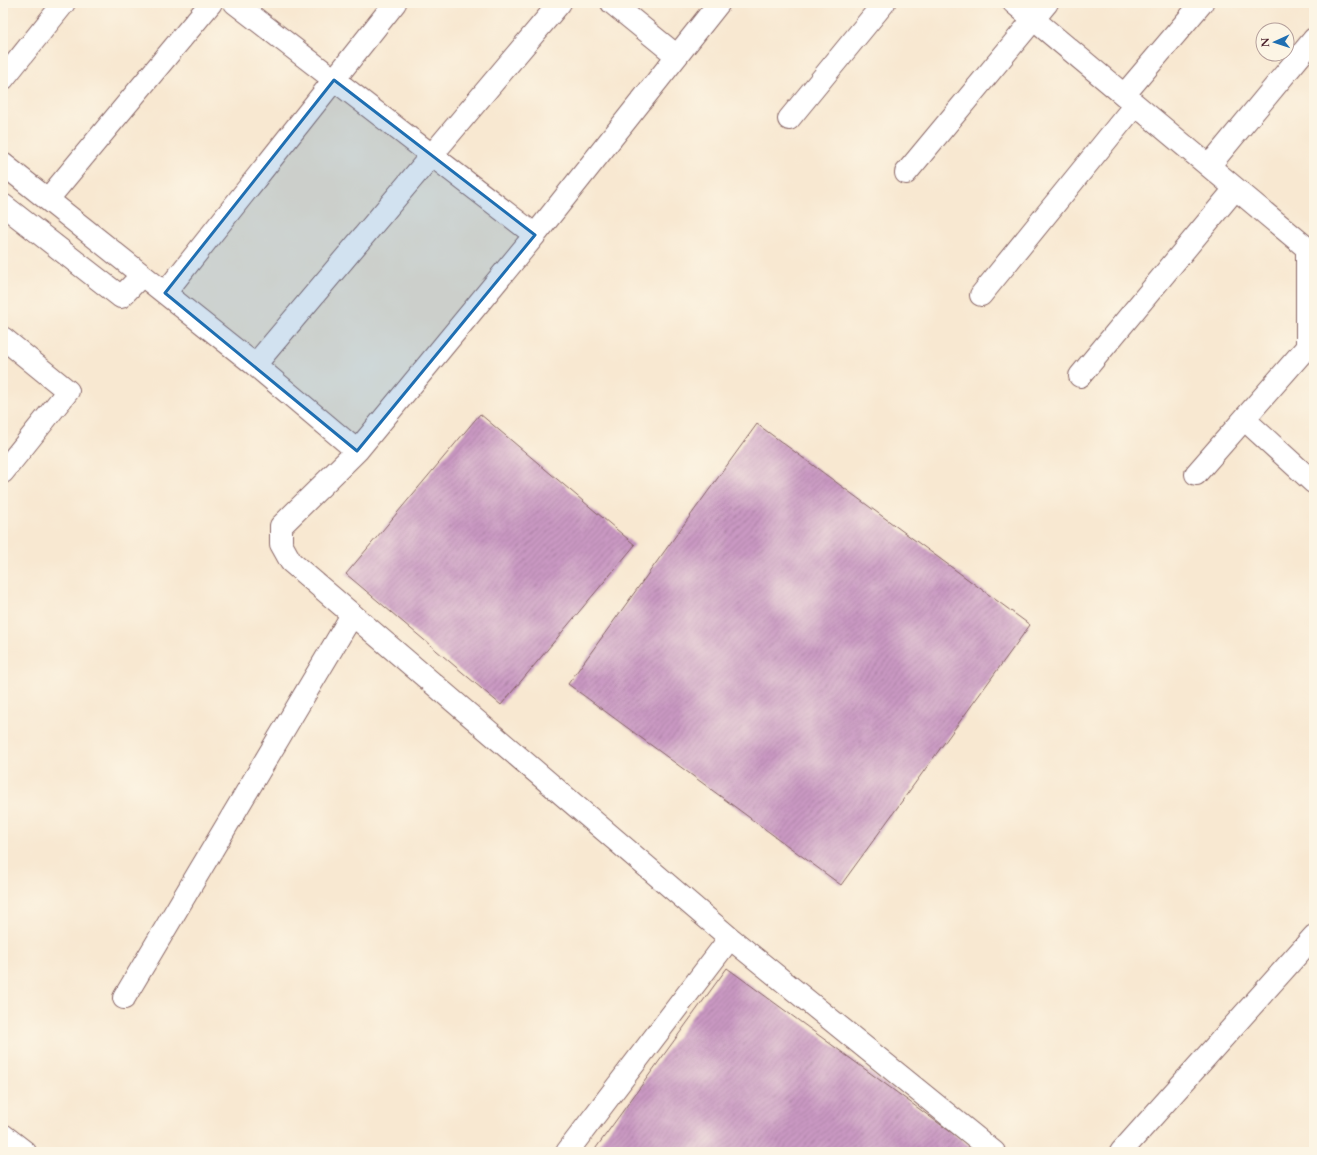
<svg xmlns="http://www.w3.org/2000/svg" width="1317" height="1155" viewBox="0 0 1317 1155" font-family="Cardo,serif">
<defs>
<pattern id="building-hatch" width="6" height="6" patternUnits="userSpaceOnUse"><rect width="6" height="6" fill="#c998c2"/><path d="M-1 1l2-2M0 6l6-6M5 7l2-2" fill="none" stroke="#a57b9e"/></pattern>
</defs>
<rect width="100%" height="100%" fill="#fcf5e5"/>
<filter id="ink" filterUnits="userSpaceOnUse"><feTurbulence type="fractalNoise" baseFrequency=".025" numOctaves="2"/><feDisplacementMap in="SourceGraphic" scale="8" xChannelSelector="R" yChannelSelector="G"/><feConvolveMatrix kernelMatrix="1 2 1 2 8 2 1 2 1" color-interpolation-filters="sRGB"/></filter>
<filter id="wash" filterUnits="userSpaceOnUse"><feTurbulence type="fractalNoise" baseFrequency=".012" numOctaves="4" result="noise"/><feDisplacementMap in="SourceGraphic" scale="16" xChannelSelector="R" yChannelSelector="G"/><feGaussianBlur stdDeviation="0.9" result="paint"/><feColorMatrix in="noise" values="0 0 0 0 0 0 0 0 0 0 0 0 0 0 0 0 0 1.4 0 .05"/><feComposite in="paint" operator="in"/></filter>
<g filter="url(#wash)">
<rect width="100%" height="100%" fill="#f8e8d1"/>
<g id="blocks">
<path fill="url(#building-hatch)" d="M480,414L635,545L501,705L346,574Z
M757,424L1030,625L841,885L568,684Z
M727,968L978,1152H593Z"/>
</g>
</g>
<g filter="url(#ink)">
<use href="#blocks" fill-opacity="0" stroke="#876565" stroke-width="1"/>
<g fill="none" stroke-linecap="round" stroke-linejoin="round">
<g stroke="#876565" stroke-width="24">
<path id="minor" d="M235,3L535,235
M612,3L677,56
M1014,3L1314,254
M3,79L64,3
M1124,95L1202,3
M789,119L884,3
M3,164L255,365L357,451L535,235L719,3
M1209,166L1314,39
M906,173L1047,3
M48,199L211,3
M3,205L121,297L142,275
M165,293L395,3
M981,295L1135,105
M3,338L68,391L3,472
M255,365L560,3
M1080,376L1235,189
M1244,419L1314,483
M357,451L281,526V544L291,562L730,938L567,1152
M1196,474L1307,347V249
M730,938L994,1152
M124,998L352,615
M3,1135L25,1152
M1121,1152L1314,936"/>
</g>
<use href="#minor" stroke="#fff" stroke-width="22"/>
</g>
</g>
<path fill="#1f6fb2" fill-opacity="0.2" stroke="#1f6fb2" stroke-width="3" stroke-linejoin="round" d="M334,80L535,235L357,451L165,293Z"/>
<rect width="1317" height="1155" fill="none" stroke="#fcf5e5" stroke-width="16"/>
<g transform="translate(1275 42) rotate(267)"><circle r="19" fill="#fcf5e5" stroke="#b59f9b"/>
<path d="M0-3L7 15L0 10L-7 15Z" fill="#1f6fb2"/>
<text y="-6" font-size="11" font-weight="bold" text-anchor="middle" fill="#4a1f2b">N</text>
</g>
</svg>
